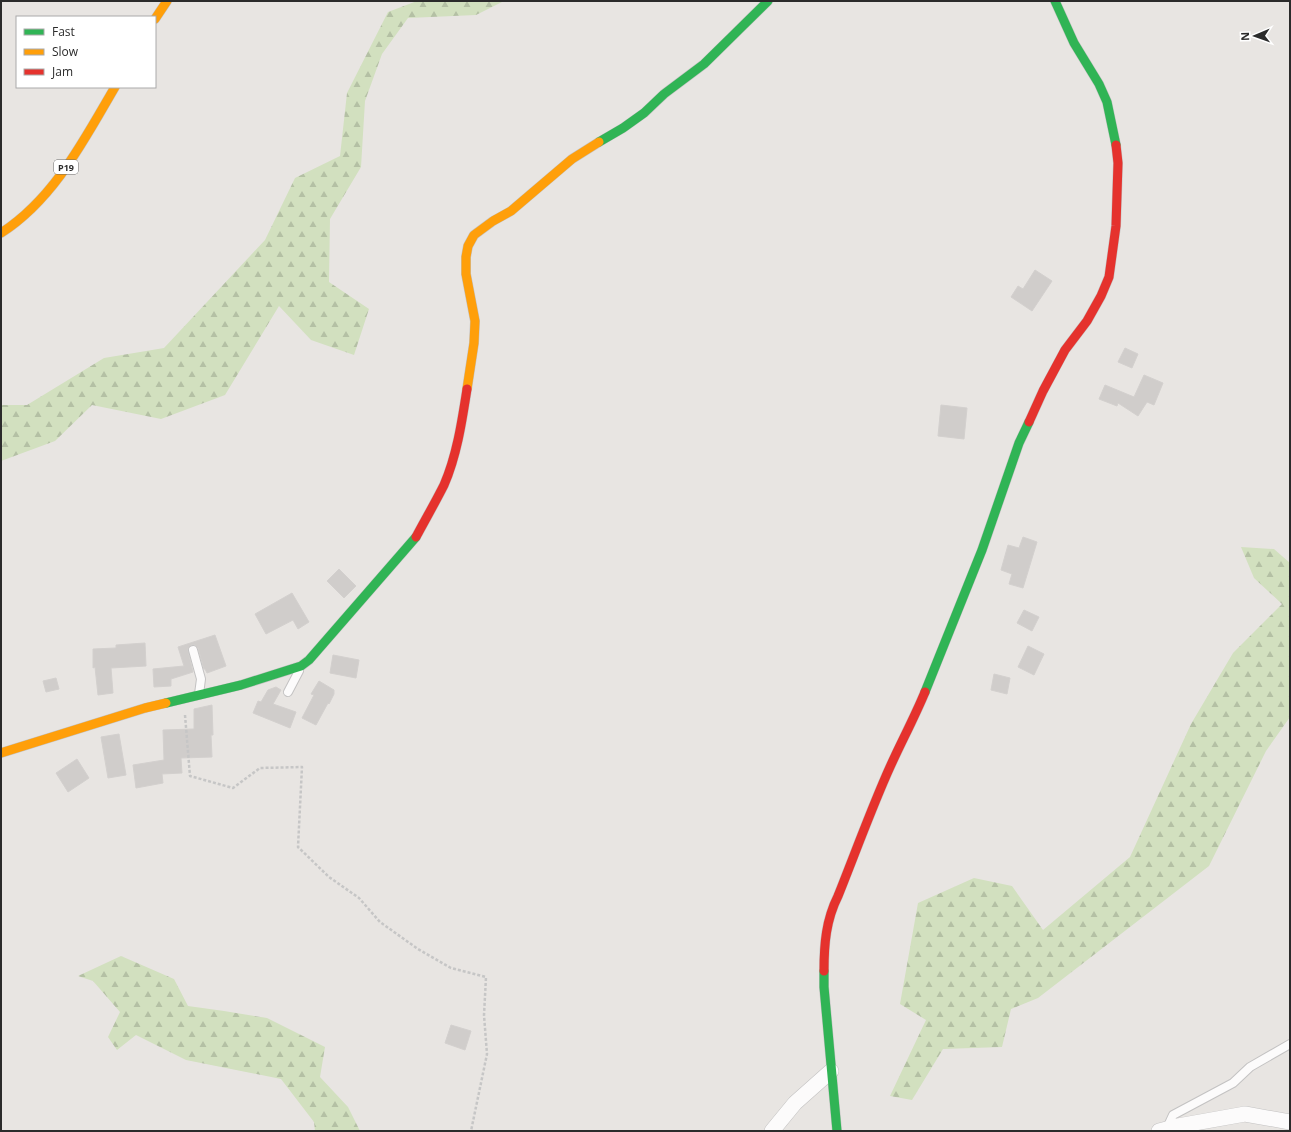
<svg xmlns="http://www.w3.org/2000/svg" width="1291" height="1132" viewBox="0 0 1291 1132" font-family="'Open Sans',sans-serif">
<defs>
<pattern id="forest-firs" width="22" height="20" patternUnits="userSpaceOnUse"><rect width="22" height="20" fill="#d2e0bf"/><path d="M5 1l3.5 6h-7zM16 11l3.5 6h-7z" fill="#b4c0a4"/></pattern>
</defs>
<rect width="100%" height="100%" fill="#e8e5e2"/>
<path fill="url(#forest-firs)" d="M417,1H504L476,15L408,18L382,54L365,101L361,167L330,219L329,282L369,309L354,355L311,340L279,306L225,395L161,419L92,405L55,441L1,461V405H27L104,358L164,348L265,240L295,178L340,156L347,93L388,12Z
M1241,547L1274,549L1290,563V717L1266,751L1209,866L1038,998L1011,1009L1002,1047L943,1049L912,1100L890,1096L926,1020L900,1004L918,903L974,878L1012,886L1043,930L1130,857L1191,724L1233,653L1282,604L1254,578Z
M121,956L174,979L188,1006L224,1011L267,1018L325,1047L320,1077L348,1107L360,1131H315L314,1122L281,1079L186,1060L136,1035L117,1050L108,1037L120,1012L93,981L78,976Z"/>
<path fill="#d0cdcb" stroke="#d3d0ce" d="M1035,270L1052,281L1032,311L1011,297L1018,286L1023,289Z
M1125,348L1138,354L1132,368L1118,362Z
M1144,375L1163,383L1154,405L1147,402L1138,416L1118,403L1117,406L1099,399L1105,385L1134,397Z
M941,405L967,408L964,439L938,436Z
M1023,537L1037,542L1023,588L1009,584L1012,574L1001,570L1008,545L1019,548Z
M339,569L356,586L344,598L327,581Z
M292,593L309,622L298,629L293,620L266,634L255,614Z
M1024,610L1039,617L1032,631L1017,623Z
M215,635L226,666L207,673L205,669H204L198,648L195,645H191L188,648V651L193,672L171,679V686L154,687L153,669L184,666L178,647Z
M145,643L146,666L111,668L113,693L98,695L95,667L93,668V649L116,648V645Z
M1028,646L1044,654L1034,675L1018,667Z
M333,655L359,660L356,678L330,673Z
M994,674L1010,678L1007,694L991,690Z
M56,678L59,689L46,692L43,681Z
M319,681L334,690V694L329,704L328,703L316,725L302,718L314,695L311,694Z
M276,687L281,690L273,704L296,712L290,728L253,713L258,701L261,702L268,690Z
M212,705L213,735H211L212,757L181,758L182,773L162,774L163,783L136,788L133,765L164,760L163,730L194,729V709Z
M119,734L126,775L108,778L101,737Z
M77,759L89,778L68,792L56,773Z
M451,1025L471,1031L465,1050L445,1043Z"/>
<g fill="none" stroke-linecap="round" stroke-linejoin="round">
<g stroke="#c3c2c2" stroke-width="10">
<path id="lane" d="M193,650L201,679L199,694
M288,692L299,671
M1167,1128L1173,1115L1233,1083L1250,1067L1290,1044"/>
</g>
<g stroke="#c3c2c2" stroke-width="16">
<path id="street" d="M772,1131L795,1103L831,1071
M1159,1131L1178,1126L1245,1114L1290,1122"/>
</g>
<g stroke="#c3c2c2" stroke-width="10">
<path id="fast" d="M1055,1L1074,43L1099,84L1107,102L1116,145
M599,142L623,128L644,113L664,94L704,64L768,1
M925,692L982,550L1019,443L1029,422
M166,703L241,685L301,666L309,660L416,537
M824,971V987L837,1131"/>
</g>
<g stroke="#c3c2c2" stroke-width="10">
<path id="slow" d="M155,19L167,1
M1,233C54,199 84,140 115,87
M467,389L474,343L475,321L466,274V257L468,246L474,235L493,221L511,211L572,159L599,142
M1,753L145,708L166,703"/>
</g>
<g stroke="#c3c2c2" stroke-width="10">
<path id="jam" d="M1029,422L1043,391L1065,350L1087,321L1101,296L1109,277L1116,226L1118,163L1116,145
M416,537C425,520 435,503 444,485C457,455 462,421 467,389
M824,971C824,944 826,920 838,896C854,856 869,815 886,776C898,748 913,721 925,692"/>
</g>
<path stroke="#c6c6c6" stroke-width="2.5" stroke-dasharray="3 2" stroke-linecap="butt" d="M185,715L190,776L233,788L260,768L302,767L298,847L329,877L359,898L380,922L418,949L451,968L486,977L484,1015L487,1054L471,1131"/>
<use href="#lane" stroke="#fcfbfb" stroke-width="8"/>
<use href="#street" stroke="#fcfbfb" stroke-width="15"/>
<use href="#fast" stroke="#30b455" stroke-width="9"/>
<use href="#slow" stroke="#ff9f0a" stroke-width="9"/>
<use href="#jam" stroke="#e5322d" stroke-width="9"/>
</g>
<g text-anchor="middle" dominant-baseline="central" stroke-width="4" stroke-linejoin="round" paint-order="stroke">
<rect fill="#fff" stroke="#6b6b6b" stroke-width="1" x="54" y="160" width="24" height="14" rx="3"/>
<g font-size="9" font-weight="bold" fill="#2b2b2b">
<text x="66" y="167">P19</text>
</g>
</g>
<rect width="1291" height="1132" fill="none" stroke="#2b2b2b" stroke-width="4"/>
<rect x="16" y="16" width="140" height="72" fill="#ffffff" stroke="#aaaaaa"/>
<rect x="24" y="29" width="20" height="6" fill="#30b455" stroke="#aaaaaa"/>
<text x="52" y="36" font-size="12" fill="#2b2b2b">Fast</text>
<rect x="24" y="49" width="20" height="6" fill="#ff9f0a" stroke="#aaaaaa"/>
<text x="52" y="56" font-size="12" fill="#2b2b2b">Slow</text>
<rect x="24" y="69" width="20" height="6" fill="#e5322d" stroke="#aaaaaa"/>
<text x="52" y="76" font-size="12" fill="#2b2b2b">Jam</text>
<g transform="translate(1255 36) rotate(268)" stroke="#ffffff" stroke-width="3" paint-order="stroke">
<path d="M0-3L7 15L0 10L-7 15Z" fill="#2b2b2b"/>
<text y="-6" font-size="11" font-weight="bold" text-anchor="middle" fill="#2b2b2b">N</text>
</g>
</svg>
